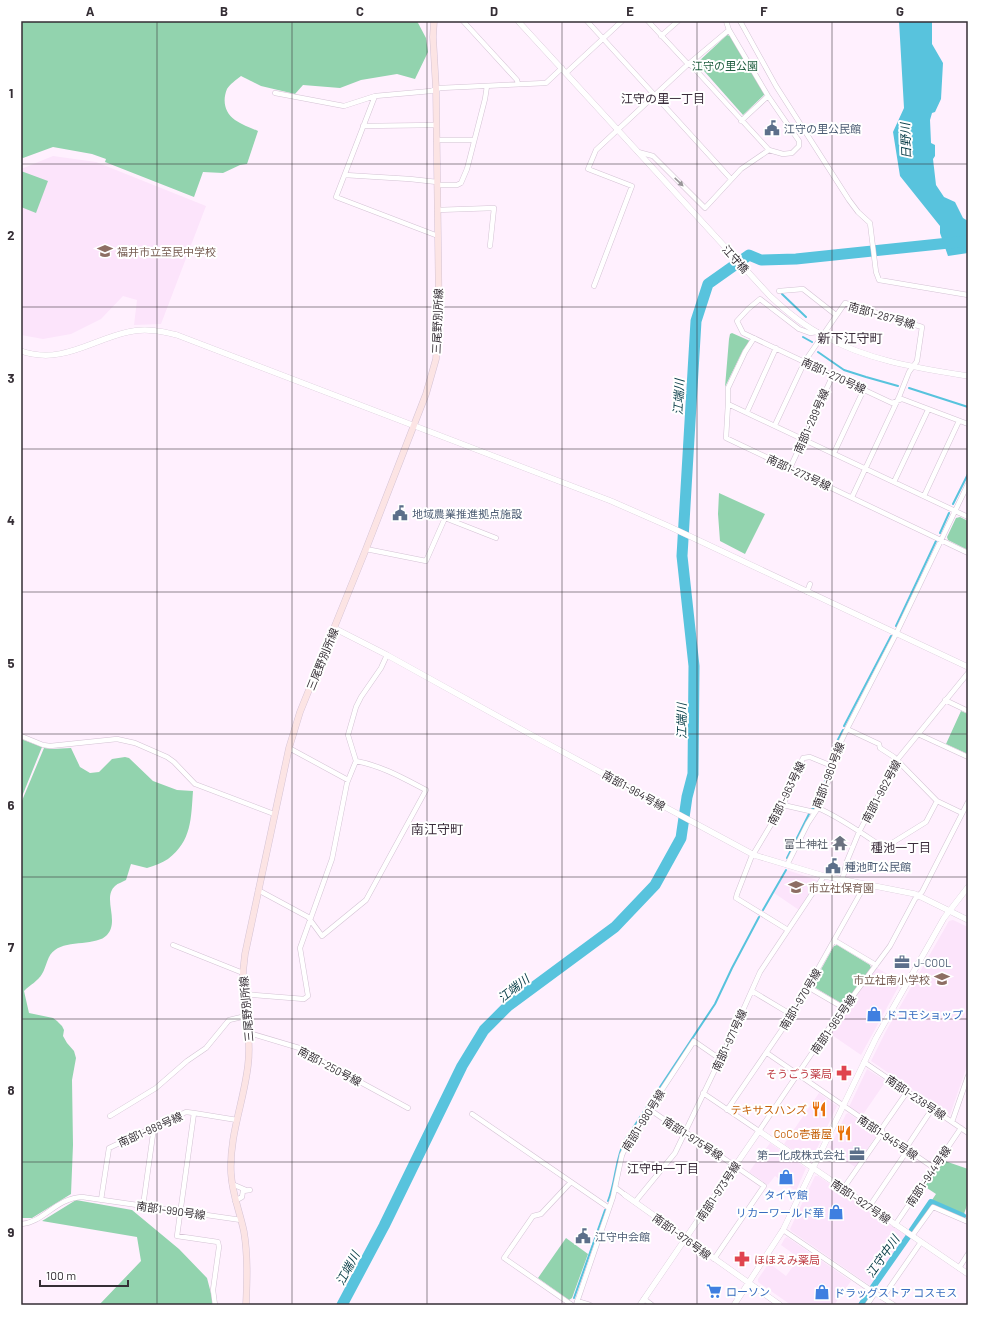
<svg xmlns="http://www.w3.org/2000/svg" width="989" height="1326" viewBox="0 0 989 1326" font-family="Barlow,'Noto Sans JP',sans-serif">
<rect width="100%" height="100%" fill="#fff0fe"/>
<path fill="#fce4fb" d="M53,156L96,162L206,206L161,324L134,325L137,300L123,296L101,319L71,334L43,339L21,335V169Z
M787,870L817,880L818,882L799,910L774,893Z
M953,920L968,927V1063L950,1115L871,1061L886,1031L949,921Z
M877,968L901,982L861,1055L829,1033Z
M867,1069L886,1081L862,1116L849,1107Z
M819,1093L837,1106L812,1159L810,1161L784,1144Z
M848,1113L876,1132V1136L855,1167L829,1149L846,1114Z
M770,1143L806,1168L796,1191L775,1176L768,1185L749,1172Z
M815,1176H818L907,1236L872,1287L791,1231L790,1229Z
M787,1237L851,1281L834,1305H791L758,1282V1279L769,1263L786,1276L799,1258L781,1245L785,1238Z"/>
<path fill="#92d3ae" d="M21,21H417L426,38L428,52L415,79L397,74L361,80L340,88L303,85L295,94L261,86L241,76C236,80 230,84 227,89C222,101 225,113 235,120C242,125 251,128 258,131L247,164L240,165L223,173L203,172L194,197L105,162L106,159L92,154L53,147L23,158L21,157Z
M727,35L730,36L765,94L743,115L697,63Z
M21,171L48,181L36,213L21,207Z
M732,333L750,341L743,350L725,387L729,339L730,334Z
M719,493L765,514L745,554L720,541L718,514Z
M960,517L968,521V550L948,540L947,537L956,518Z
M961,711L968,714V754L946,744Z
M21,739L42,747L21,799Z
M44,748L52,749L71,748L80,767L90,773L99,772L112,759L125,757L129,758L153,781L177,790L193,791C191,818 192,841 168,859C162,863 154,866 147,868L131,864L126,880C123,882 118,883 115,886C102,898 120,921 107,935C97,946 68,940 55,950C47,955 47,966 42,974C38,981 30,985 24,991L29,1013L53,1018L57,1021L62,1026L64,1030L63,1036L67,1043L74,1051L76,1058L72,1080L73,1145L71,1194L32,1218H21V803Z
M837,945L870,965L871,968L845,1003H841L814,987L813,984L834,946Z
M942,1160L968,1169V1202L964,1214L932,1200L936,1194L924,1186Z
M76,1200L132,1210L179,1249L207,1278L214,1305H99L141,1261L137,1237L42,1221Z
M566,1238L588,1254L572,1298L569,1300L538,1278Z"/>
<path fill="#58c3dd" d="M899,21H932V44L943,63L941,99L935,112L932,113L930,120L931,143L935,145V156L933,159L936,185L944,197L955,202L963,218L968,221V253L948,256L940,233V226L900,176L893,132L904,108Z"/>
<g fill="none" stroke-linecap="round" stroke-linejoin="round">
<path stroke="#58c3dd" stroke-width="2" d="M782,294L806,317
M803,337L812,342
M818,352L844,370L866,377L898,386
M909,388L968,407
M953,504L968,474
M940,533L949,513
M896,626L936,541
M844,726L891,636
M830,761L833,749L843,730
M812,809L815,807C818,798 830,776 827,767
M787,858L809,814
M763,910L786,870
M608,1201C616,1181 615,1159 625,1140L715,1004L732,968L759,917
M574,1298L605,1210"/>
<path stroke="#58c3dd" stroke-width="6" d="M912,1230L931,1202L963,1216
M873,1287L908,1237
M861,1305L868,1294"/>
<path stroke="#58c3dd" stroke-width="11" d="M342,1305L384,1226L462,1066L484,1030L508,1006L615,927L655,885L681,838L687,797L693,774L694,666L682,556L696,321L708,284L749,255L761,260L796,259L968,241"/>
<g stroke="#d4c3d4" stroke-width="5.5">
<path id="minor" d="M463,21L517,80L518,84
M587,21L731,179
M648,21L686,62L693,67L769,150L783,154L792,153L799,146V141L768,96L729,30L726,21
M740,21L776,86L849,200L858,212L870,223L876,272L879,280L968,295
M661,36L678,21
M566,73L622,21
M275,93L344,106L375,96
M741,121L768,96
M363,126L436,125
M436,140H474
M638,152L653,156L705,208L741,169L769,150
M345,175L410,179L437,182
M437,185H457L461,183L467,169L485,99L487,86
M437,210L494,208L490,246
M438,236L336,197L375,96L431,91L440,88L546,83L562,68
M594,286L632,186L588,169L596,150L685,67L729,30
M779,291L803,289L836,315
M817,332L810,333L799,329L760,299L748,309L737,321L743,333L892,403L902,399L968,424
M754,338L745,352L728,388V404L726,438L968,553
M728,404L968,517
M747,412L776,348
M775,425L805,361L845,303L922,327L917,361L909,372L899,397L852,497
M834,453L864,389
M790,468L833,375
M894,482L928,410
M924,496L959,421
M366,549L426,561L445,518L496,538
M807,592L810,584
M945,700L968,711
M847,729L896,634L968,484
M918,734L968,757
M21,736L43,745L50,746L117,739L135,743L167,757L174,762L195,784L274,814
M289,748L348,780
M783,805L814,812
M818,808C841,818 863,834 884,848L926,822L937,801
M787,865L808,823L818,808L829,779L837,750L847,729L879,744L880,748L894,757L937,801L962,813
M842,881L847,861L859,832L897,760L968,673
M258,890L308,917L322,936L366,900L426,790C403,778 382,766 356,761
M788,930L736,898L737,894L751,858L784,803L803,758L810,757L832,766
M834,940L876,965
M173,945L243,973
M808,987L844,1008
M752,991L792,1015
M243,994L304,999L308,996L300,948L332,859L347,783L356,761L348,735L356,707L361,697L381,668L387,655
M249,1033L306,1050L305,1052L408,1108
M767,1053L934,1168
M864,1062L968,1133
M703,1093L759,1131L827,1031L890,946L915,899L922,892L968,802
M649,1109L681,1131L687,1133L764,1186L714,1259
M727,1110L792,1015L865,885
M194,1113L237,1120
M472,1114L609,1208
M110,1116L156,1088L187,1061L206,1048L229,1020L246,1016
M952,1122L968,1076
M571,1182L541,1214L533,1216L504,1258L572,1305
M232,1184L246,1190
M616,1188L625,1195
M843,1189L882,1133V1128L907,1092
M101,1200L109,1148L186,1112L194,1113L177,1236L218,1242L219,1247L213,1290L215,1305
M235,1201L242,1197L243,1191L250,1190
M635,1202L675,1153L735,1028L760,972L824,876
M143,1206L154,1127
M869,1207L907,1151L908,1145L932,1109
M21,1224C43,1223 56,1198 82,1197L241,1220
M895,1225L961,1128
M783,1230L875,1293L867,1305
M912,1236L933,1207L968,1222
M959,1268L968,1254
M875,1293L894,1305
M883,1297L921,1242
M644,1299L652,1305
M577,1301L590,1305
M576,1305L613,1197L622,1155L629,1140L694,1041L720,1059"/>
</g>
<g stroke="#d4c3d4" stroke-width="6">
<path id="tertiary" d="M518,21L770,296C786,311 804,326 824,336C869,361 918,368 968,376
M21,351C62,365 91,340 128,332C145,328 161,331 177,335L611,501L668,526L968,667
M334,628L387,655L537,738L754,855L824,876L915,894L968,920
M625,1195L780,1305
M640,1305L759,1131L968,1274
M734,1305L783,1230L876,1038L944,918L968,887"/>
</g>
<g stroke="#d4c3d4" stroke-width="7">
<path id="secondary" d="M246,1305C247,1281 248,1256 244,1232C240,1212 232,1194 231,1173C229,1136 244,1101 248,1065C251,1041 246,1019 243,996C242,982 243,968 245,954L289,748L300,712L366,549L426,394L436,359L439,313L436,89L433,37L434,21"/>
</g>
<use href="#minor" stroke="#fff" stroke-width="4.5"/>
<use href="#tertiary" stroke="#fff" stroke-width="5.5"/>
<use href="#secondary" stroke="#fce4e4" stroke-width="6"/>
</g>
<defs><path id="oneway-solid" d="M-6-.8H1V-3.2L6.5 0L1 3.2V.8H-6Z"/></defs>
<use fill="#9a969a" href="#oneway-solid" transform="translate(679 182) rotate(44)"/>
<path fill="none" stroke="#352e35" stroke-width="1" stroke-opacity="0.55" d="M157,21V1305M292,21V1305M427,21V1305M562,21V1305M697,21V1305M832,21V1305M21,164H968M21,307H968M21,449H968M21,592H968M21,734H968M21,877H968M21,1019H968M21,1162H968"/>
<defs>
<g id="civic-bare" transform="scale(1.2)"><path d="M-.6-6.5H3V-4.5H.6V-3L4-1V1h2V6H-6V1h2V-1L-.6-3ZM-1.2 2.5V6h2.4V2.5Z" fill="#5c6f8a" stroke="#fff" stroke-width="2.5" paint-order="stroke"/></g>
<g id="school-bare" transform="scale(1.2)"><path d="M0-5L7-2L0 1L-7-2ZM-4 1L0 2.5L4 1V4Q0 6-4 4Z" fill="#8d6e63" stroke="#fff" stroke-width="2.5" paint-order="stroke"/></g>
<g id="temple-bare" transform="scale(1.2)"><path d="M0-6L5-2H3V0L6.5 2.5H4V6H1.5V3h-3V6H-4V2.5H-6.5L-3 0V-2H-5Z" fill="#6b7280" stroke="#fff" stroke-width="2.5" paint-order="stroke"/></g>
<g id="office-bare" transform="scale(1.2)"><path d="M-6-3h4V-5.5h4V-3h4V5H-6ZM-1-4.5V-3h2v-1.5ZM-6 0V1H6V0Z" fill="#5c6f8a" stroke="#fff" stroke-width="2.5" paint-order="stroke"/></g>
<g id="shop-bare" transform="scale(1.2)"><path d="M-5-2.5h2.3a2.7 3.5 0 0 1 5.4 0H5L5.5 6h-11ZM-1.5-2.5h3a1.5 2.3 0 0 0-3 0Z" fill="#3f7fe0" stroke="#fff" stroke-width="2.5" paint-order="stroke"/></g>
<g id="pharmacy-bare" transform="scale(1.2)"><path d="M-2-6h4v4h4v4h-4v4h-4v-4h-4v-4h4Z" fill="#e0444e" stroke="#fff" stroke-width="2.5" paint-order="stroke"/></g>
<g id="restaurant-bare" transform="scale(1.2)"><path d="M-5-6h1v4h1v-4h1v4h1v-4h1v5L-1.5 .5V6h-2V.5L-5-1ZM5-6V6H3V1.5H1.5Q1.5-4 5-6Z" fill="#e8710a" stroke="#fff" stroke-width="2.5" paint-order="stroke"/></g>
<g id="supermarket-bare" transform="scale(1.2)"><path d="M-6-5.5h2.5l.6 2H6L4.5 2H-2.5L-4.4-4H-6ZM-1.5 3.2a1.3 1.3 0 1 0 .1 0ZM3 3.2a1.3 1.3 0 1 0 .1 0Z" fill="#3f7fe0" stroke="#fff" stroke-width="2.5" paint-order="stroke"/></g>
</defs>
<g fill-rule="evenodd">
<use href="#civic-bare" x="772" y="128"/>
<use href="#school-bare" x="105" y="251"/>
<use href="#civic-bare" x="400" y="513"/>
<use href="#temple-bare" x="840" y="843"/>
<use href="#civic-bare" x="833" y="866"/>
<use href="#school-bare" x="796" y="887"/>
<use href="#office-bare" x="902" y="962"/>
<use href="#school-bare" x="942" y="979"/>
<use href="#shop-bare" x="874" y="1014"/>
<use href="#pharmacy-bare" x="844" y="1073"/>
<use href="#restaurant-bare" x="819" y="1109"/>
<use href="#restaurant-bare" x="844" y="1133"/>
<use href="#office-bare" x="857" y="1154"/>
<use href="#shop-bare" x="786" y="1177"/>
<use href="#shop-bare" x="836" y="1212"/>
<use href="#civic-bare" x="583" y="1236"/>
<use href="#pharmacy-bare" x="742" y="1259"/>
<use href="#supermarket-bare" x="714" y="1291"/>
<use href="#shop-bare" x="822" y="1292"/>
</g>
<g text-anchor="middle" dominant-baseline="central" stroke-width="4" stroke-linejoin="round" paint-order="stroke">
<g font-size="11" fill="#225f41" stroke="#fff">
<text x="725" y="65">江守の里公園</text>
</g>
<g font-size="11" fill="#4e5e75" stroke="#fff" text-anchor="start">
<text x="784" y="128">江守の里公民館</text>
<text x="412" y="513">地域農業推進拠点施設</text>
<text x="845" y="866">種池町公民館</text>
<text x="914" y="962">J-COOL</text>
<text x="845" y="1154" text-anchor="end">第一化成株式会社</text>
<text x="595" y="1236">江守中会館</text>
</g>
<g font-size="11" fill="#785e54" stroke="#fff" text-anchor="start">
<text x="117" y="251">福井市立至民中学校</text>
<text x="808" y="887">市立社保育園</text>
<text x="930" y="979" text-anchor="end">市立社南小学校</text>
</g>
<g font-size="11" fill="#352e35" stroke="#fff">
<text transform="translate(736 259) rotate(48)">江守橋</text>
<text transform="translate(882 315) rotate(16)">南部1-287号線</text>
<text transform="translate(437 321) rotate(-88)">三尾野別所線</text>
<text transform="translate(834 375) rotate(25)">南部1-270号線</text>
<text transform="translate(811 421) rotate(-66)">南部1-289号線</text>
<text transform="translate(799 472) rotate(25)">南部1-273号線</text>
<text transform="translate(322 659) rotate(-68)">三尾野別所線</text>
<text transform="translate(828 775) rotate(-69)">南部1-960号線</text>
<text transform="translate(634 790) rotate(29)">南部1-964号線</text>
<text transform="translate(881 791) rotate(-62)">南部1-962号線</text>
<text transform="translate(786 793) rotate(-64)">南部1-963号線</text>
<text transform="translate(800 999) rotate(-59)">南部1-970号線</text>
<text transform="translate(246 1009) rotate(-95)">三尾野別所線</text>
<text transform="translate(833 1024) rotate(-55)">南部1-965号線</text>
<text transform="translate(729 1040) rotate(-65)">南部1-971号線</text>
<text transform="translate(330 1066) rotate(28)">南部1-250号線</text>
<text transform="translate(916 1097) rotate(34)">南部1-238号線</text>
<text transform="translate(643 1120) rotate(-58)">南部1-980号線</text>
<text transform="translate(150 1129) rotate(-24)">南部1-988号線</text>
<text transform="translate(888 1137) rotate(34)">南部1-945号線</text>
<text transform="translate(693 1138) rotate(33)">南部1-975号線</text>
<text transform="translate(928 1176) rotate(-56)">南部1-944号線</text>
<text transform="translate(718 1191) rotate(-56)">南部1-973号線</text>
<text transform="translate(861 1201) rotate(34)">南部1-927号線</text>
<text transform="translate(171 1210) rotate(8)">南部1-990号線</text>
<text transform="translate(682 1236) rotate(36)">南部1-976号線</text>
</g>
<g font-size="11" fill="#5b616d" stroke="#fff" text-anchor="end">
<text x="828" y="843">富士神社</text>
</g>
<g font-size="11" fill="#366cbe" stroke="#fff" text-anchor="start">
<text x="886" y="1014">ドコモショップ</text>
<text x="786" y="1194" text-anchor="middle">タイヤ館</text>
<text x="824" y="1212" text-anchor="end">リカーワールド華</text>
<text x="726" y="1291">ローソン</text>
<text x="834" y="1292">ドラッグストア コスモス</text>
</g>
<g font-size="11" fill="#be3a42" stroke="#fff" text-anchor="end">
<text x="832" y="1073">そうごう薬局</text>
<text x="754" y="1259" text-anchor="start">ほほえみ薬局</text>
</g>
<g font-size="11" fill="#c56008" stroke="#fff" text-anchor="end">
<text x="807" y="1109">テキサスハンズ</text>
<text x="832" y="1133">CoCo壱番屋</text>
</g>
<g font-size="12" fill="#3b2d3b" stroke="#fff">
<text x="663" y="98">江守の里一丁目</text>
<text x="901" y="847">種池一丁目</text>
<text x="663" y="1168">江守中一丁目</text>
</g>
<g font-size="12" font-style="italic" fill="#073b46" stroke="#fff">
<text transform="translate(905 141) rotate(-92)">日野川</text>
<text transform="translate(678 397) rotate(-87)">江端川</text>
<text transform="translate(681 721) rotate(-90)">江端川</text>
<text transform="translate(513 988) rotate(-38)">江端川</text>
<text transform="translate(882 1256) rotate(-55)">江守中川</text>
<text transform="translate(347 1268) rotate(-62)">江端川</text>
</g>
<g font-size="13" fill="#3b2d3b" stroke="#fff">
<text x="850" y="338">新下江守町</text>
<text x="437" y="829">南江守町</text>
</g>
</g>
<rect width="989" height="1326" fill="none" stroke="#ffffff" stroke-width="44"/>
<path d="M40 1280v6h88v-6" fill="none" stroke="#352e35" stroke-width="2"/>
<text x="46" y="1280" font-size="12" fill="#352e35" stroke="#ffffff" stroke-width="3" paint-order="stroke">100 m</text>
<rect x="22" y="22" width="945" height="1282" fill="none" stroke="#352e35" stroke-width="1.5"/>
<g font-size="13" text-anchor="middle" font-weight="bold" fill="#352e35">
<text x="90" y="16">A</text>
<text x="224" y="16">B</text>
<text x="360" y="16">C</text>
<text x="494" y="16">D</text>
<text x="630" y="16">E</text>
<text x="764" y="16">F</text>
<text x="900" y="16">G</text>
<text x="11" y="98">1</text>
<text x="11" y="240">2</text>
<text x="11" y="383">3</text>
<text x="11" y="525">4</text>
<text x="11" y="668">5</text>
<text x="11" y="810">6</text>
<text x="11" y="952">7</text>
<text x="11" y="1095">8</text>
<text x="11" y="1237">9</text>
</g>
</svg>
